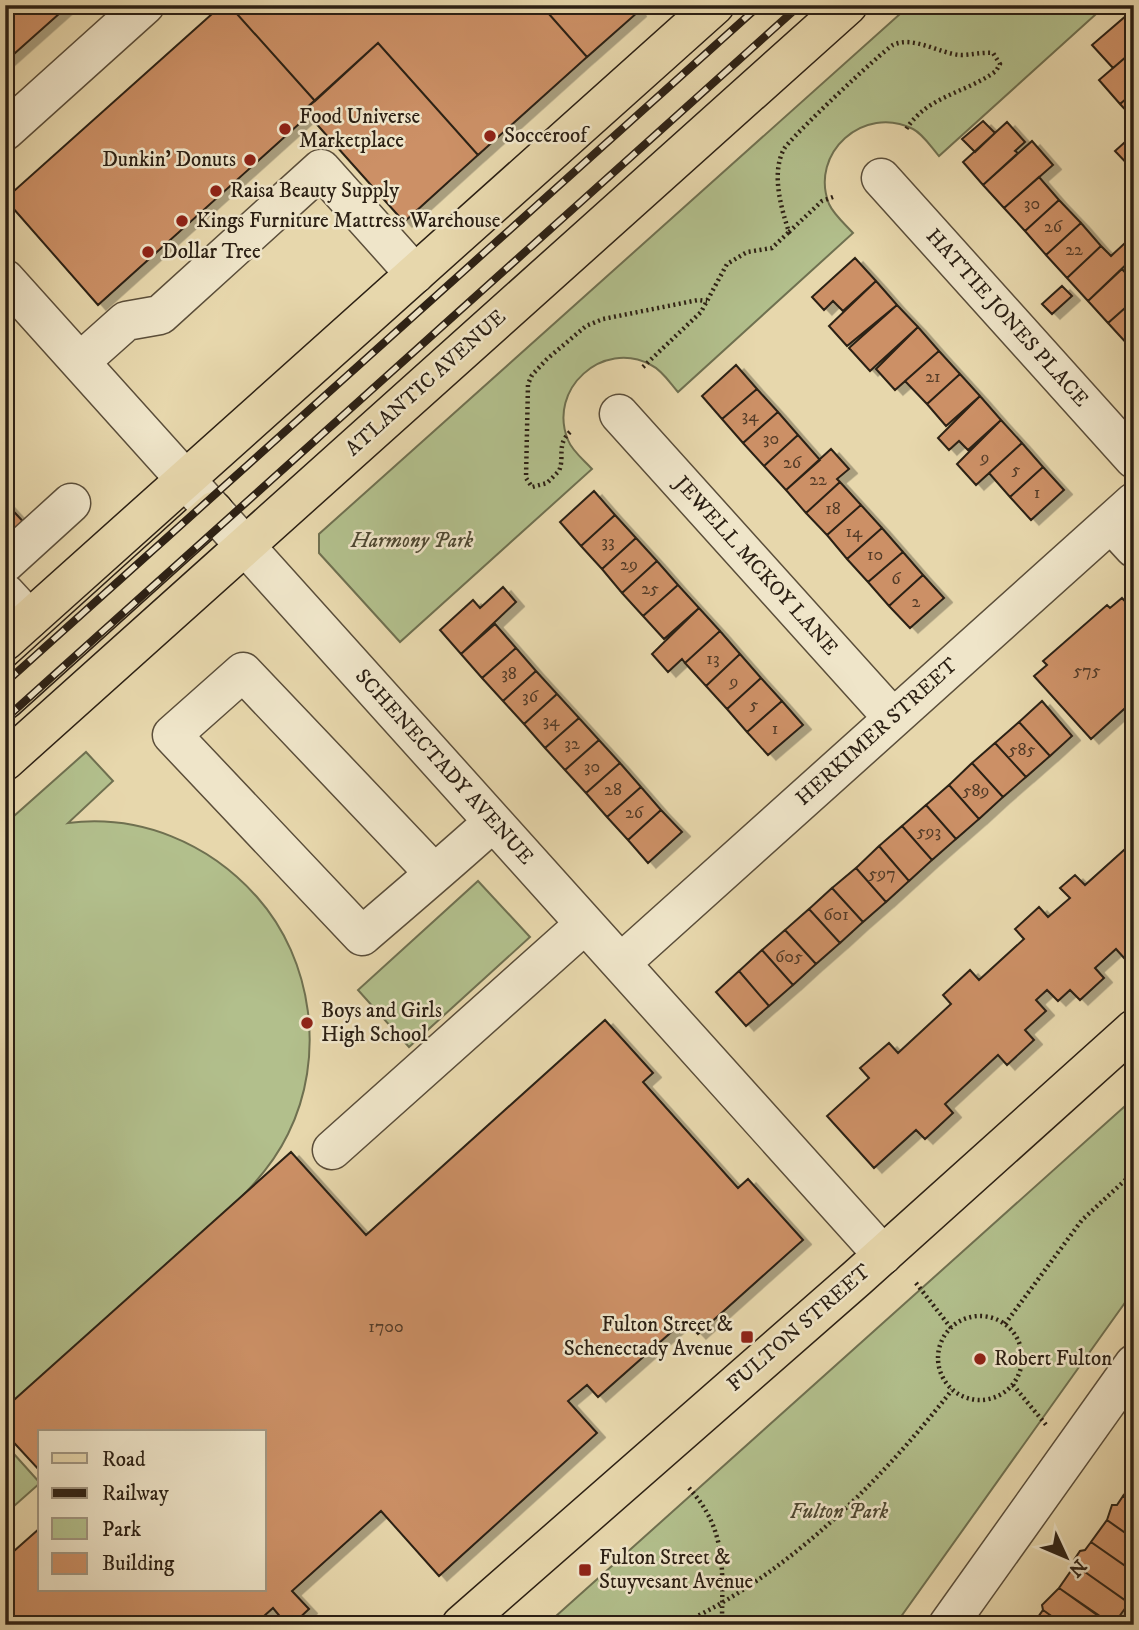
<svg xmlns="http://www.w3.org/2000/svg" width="1139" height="1630" viewBox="0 0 1139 1630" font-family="'IM FELL DW Pica',serif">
<defs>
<filter id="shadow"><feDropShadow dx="8" dy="4.5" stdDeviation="0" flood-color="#0004"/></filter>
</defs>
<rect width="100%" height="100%" fill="#e7d7ac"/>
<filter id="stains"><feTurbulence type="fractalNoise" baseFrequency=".00286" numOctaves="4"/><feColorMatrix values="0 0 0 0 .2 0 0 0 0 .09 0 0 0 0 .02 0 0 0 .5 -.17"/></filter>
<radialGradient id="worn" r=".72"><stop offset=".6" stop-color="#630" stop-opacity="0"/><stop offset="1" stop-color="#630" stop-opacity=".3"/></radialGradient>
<path fill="#b2bf8c" stroke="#6f7050" stroke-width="2" d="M910,5H1106L939,156C931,147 923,134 913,129C864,104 809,153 829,204C834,215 846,225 853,233L678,392C670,383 662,370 651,365C603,339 547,389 568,440C572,451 585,461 592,469L400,642L319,553V534Z
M86,752L113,781L68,823C140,814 209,843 257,897C313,960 326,1058 288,1134C263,1186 212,1223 170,1261C115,1311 60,1360 5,1410V824Z
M478,881L530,937L409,1047L358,990Z
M1134,1098V1290L895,1625H546Z
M5,1444L40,1483L5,1514Z"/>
<path fill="#cc9066" stroke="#2c2014" stroke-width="2" filter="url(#shadow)" d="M5,5H69L5,62Z
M222,5H229L315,101L304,110L309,115L98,305L5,199Z
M229,5H541L587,57L478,155L378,43L315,101Z
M541,5H632L638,12L587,57Z
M1127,15L1134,23V50L1113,68L1092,45Z
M378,43L478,155L404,222L304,110Z
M1134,50V92L1120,104L1099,80Z
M1134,92V119L1120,104Z
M983,121L995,133L975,152L962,139Z
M1007,122L1025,142L1015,151L1018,153L983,185L963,162Z
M1134,134V171L1115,151Z
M1032,141L1053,165L1004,208L983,185Z
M1039,177L1059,200L1025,231L1004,208Z
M1059,200L1081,223L1046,255L1025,231Z
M1081,223L1101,246L1067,278L1046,255Z
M1125,243L1134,257L1088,301L1067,278L1101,246L1111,256Z
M855,258L876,281L843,311L833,301L824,310L812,297Z
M1122,269L1130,278L1134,274V300L1108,323L1088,301Z
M876,281L897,305L847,346L829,326Z
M1062,286L1072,296L1052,314L1042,304Z
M1134,300V343L1130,347L1108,323Z
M897,305L918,327L870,371L849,348Z
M918,327L939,351L895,390L876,369Z
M939,351L960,374L927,404L905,381Z
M736,365L757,389L722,419L702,396Z
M960,374L980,396L946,426L927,404Z
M757,389L778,412L743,443L722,419Z
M980,396L1001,420L968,450L959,441L949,450L938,438Z
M778,412L798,435L764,466L743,443Z
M1001,420L1022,443L976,485L957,464Z
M798,435L820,460L786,490L764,466Z
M1022,443L1043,467L1010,497L989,473Z
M831,449L849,469L837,479L840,482L806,513L786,490Z
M1043,467L1064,490L1031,520L1010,497Z
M840,482L861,505L827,535L806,513Z
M594,491L615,515L581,546L560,522Z
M5,502L29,528L5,549Z
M861,505L882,528L847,559L827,535Z
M615,515L636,538L602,569L581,546Z
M882,528L903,552L868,582L847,559Z
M636,538L657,561L622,593L602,569Z
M903,552L923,575L889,606L868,582Z
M657,561L678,585L643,616L622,593Z
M923,575L944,598L910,628L889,606Z
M678,585L699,608L664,639L643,616Z
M503,587L516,602L461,654L440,630L473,600L480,608Z
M1122,598L1134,611V700L1091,739L1034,676L1047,665L1043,661L1107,605L1110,608Z
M699,608L720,631L685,663L682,659L668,672L652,654Z
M495,624L516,648L482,678L461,654Z
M720,631L740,654L706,686L685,663Z
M516,648L536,671L503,701L482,678Z
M740,654L761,678L727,709L706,686Z
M536,671L557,694L524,724L503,701Z
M761,678L782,701L747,732L727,709Z
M557,694L579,718L545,748L524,724Z
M782,701L803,725L768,755L747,732Z
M1042,701L1072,736L1050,756L1019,722Z
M579,718L599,740L565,770L545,748Z
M1019,722L1050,756L1026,777L995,743Z
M599,740L620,763L586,793L565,770Z
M995,743L1026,777L1003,797L972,763Z
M620,763L641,787L607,817L586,793Z
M972,763L1003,797L979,819L949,785Z
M949,785L979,819L956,839L926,805Z
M641,787L661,810L628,840L607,817Z
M926,805L956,839L932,860L902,826Z
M661,810L682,832L648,863L628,840Z
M902,826L932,860L909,881L879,846Z
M1134,841V951L1125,959L1116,949L1095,968L1104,978L1080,1000L1070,990L1058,1001L1047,990L1036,1000L1046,1011L1025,1030L1034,1040L1007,1065L998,1055L945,1104L953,1113L925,1139L916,1130L874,1168L827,1116L869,1078L860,1068L889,1043L898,1053L951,1004L943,995L970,970L979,980L1024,939L1015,929L1039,907L1048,917L1070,898L1060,888L1075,875L1085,885Z
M879,846L909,881L886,902L856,868Z
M856,868L886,902L863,922L832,888Z
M832,888L863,922L840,943L809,909Z
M809,909L840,943L816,964L785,930Z
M785,930L816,964L793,985L762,950Z
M762,950L793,985L769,1006L739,971Z
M739,971L769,1006L746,1026L716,992Z
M605,1020L653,1073L643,1082L738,1188L748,1179L803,1240L698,1334L685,1320L598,1397L587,1385L568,1401L597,1433L439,1576L381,1511L292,1591L309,1609L292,1625H287L273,1608L254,1625H5V1559L40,1528V1590H264V1432H40V1471L5,1433V1408L291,1152L366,1235Z
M1134,1482V1504L1123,1496Z
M1123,1496L1134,1504V1539L1107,1520L1112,1505H1117Z
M1107,1520L1134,1539V1572L1091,1542Z
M1091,1542L1134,1572V1596L1129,1603L1075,1565L1074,1560L1080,1551L1085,1550Z
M1075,1565L1129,1603L1113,1625L1059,1588Z
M1059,1588L1111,1625H1064L1043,1610L1042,1605Z
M1043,1610L1064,1625H1022L1027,1618L1038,1617Z"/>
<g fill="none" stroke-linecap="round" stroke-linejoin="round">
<g stroke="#5b4e3a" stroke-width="41">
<path id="minor" d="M5,131L145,5
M881,178L1134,459
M5,279L883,1255
M80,362L126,321L160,315L321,169L415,274
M619,414L893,718
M1111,523L1134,548
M5,563L71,503
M5,593L29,619
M434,873L243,672L172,735L362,936C406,898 450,861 493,822
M621,963L1134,502
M332,1150L585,924
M948,1625L1134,1364"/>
</g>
<g stroke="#2c2014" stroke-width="41">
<path id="major" d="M5,641L715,5
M5,700L214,511
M5,761L848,5
M461,1625L857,1278L1134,1029"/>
</g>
<path stroke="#2c2014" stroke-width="4.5" stroke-dasharray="2 3.5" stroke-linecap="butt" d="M833,197L822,201L789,232C781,208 771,173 784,149C790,138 881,52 893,45C913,35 940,54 961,55C972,55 981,52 993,53L1000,64L996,71C965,94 927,95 905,131
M643,367L701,312L727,264L747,252L772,248L789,232
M570,432C556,445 565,457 559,471L547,483L532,487L526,478L528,384L532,375L547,359L586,326L603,319L698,300L707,301
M916,1283L951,1328
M938 1358a42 42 0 1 1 84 0a42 42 0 1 1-84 0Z
M1005,1324L1082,1220L1134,1172
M1013,1385L1047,1426
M689,1488C728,1531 722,1570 722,1625
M679,1625C788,1575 879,1483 952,1390"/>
<use href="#minor" stroke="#efe5c9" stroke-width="38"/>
<use href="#major" stroke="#e7d7ac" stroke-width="38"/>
<g stroke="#2c2014" stroke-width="8">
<path id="rail" d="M5,683L760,5
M5,719L800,5"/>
</g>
<use href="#rail" stroke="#efe5c9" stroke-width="5" stroke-dasharray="16" stroke-linecap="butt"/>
</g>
<g fill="#8f2418" stroke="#efe5c9" stroke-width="2.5">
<circle cx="285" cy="129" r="7"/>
<circle cx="490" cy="136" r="7"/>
<circle cx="250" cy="160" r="7"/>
<circle cx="216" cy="191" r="7"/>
<circle cx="182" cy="221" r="7"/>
<circle cx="148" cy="252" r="7"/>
<circle cx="307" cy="1023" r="7"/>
<rect x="740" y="1330" width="14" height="14" rx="3.5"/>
<circle cx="980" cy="1359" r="7"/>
<rect x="578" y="1563" width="14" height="14" rx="3.5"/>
</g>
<g text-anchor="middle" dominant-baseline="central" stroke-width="5" stroke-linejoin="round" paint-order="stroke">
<g font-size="18" fill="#543c28">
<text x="1032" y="204">30</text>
<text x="1053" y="227">26</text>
<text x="1074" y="250">22</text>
<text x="933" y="377">21</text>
<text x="750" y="416">34</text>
<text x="771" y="439">30</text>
<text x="985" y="458">9</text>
<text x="792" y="463">26</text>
<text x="1016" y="470">5</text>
<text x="818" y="480">22</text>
<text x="1037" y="493">1</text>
<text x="833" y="509">18</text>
<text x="854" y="532">14</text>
<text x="608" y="542">33</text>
<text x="875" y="555">10</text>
<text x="629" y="565">29</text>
<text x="896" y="579">6</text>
<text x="650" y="589">25</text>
<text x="916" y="602">2</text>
<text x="713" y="659">13</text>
<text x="1087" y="671">575</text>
<text x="509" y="674">38</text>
<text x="734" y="682">9</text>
<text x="530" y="697">36</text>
<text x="754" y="705">5</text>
<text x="551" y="721">34</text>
<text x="775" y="729">1</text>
<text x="572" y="744">32</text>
<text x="1022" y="750">585</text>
<text x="592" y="767">30</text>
<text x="613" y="790">28</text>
<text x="976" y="791">589</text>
<text x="634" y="813">26</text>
<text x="929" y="832">593</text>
<text x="882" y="874">597</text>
<text x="836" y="915">601</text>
<text x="789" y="957">605</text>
<text x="386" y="1327">1700</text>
</g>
<g font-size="21" fill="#2c2014" stroke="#efe5c9" text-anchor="start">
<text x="299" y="117">Food Universe<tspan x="299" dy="24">Marketplace</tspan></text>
<text x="504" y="136">Socceroof</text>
<text x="236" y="160" text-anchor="end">Dunkin' Donuts</text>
<text x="230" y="191">Raisa Beauty Supply</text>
<text x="196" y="221">Kings Furniture Mattress Warehouse</text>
<text x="162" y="252">Dollar Tree</text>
<text x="321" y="1011">Boys and Girls<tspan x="321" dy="24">High School</tspan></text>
<text x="733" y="1325" text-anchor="end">Fulton Street &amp;<tspan x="733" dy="24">Schenectady Avenue</tspan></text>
<text x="994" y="1359">Robert Fulton</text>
<text x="599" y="1558">Fulton Street &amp;<tspan x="599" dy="24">Stuyvesant Avenue</tspan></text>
</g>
<g font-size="21" fill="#2c2014" stroke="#efe5c9">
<text transform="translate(1007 318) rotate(48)">HATTIE JONES PLACE</text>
<text transform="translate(426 383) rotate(-42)">ATLANTIC AVENUE</text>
<text transform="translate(756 566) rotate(48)">JEWELL MCKOY LANE</text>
<text transform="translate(877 732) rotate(-42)">HERKIMER STREET</text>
<text transform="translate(444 767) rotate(48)">SCHENECTADY AVENUE</text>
<text transform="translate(799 1328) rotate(-41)">FULTON STREET</text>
</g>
<g font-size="21" font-style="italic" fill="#4e4832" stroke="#efe5c9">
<text x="412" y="541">Harmony Park</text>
<text x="839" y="1512">Fulton Park</text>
</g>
</g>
<rect width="1139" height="1630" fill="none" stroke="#e7d7ac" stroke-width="28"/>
<rect x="7" y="7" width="1125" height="1616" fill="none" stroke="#2c2014" stroke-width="3.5"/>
<rect x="14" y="14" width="1111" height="1602" fill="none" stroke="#2c2014" stroke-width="2"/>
<rect x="38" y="1430" width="228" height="161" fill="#efe5c9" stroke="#a19681" stroke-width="2"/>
<rect x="52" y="1453" width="35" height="10" fill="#e7d7ac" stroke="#a19681" stroke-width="2"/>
<text x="102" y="1466" font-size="21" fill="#2c2014">Road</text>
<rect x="52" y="1488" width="35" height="10" fill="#2c2014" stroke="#a19681" stroke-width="2"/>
<text x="102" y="1500" font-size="21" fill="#2c2014">Railway</text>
<rect x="52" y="1518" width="35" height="21" fill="#b2bf8c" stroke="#a19681" stroke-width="2"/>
<text x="102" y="1536" font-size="21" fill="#2c2014">Park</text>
<rect x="52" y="1553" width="35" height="21" fill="#cc9066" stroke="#a19681" stroke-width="2"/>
<text x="102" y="1570" font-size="21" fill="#2c2014">Building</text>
<g transform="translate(1066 1557) rotate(134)" stroke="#efe5c9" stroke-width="5" paint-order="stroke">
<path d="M0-5L12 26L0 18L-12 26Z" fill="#2c2014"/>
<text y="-10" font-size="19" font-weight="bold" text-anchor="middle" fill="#2c2014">N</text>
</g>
<rect width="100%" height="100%" filter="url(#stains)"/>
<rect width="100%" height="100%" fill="url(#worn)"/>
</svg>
